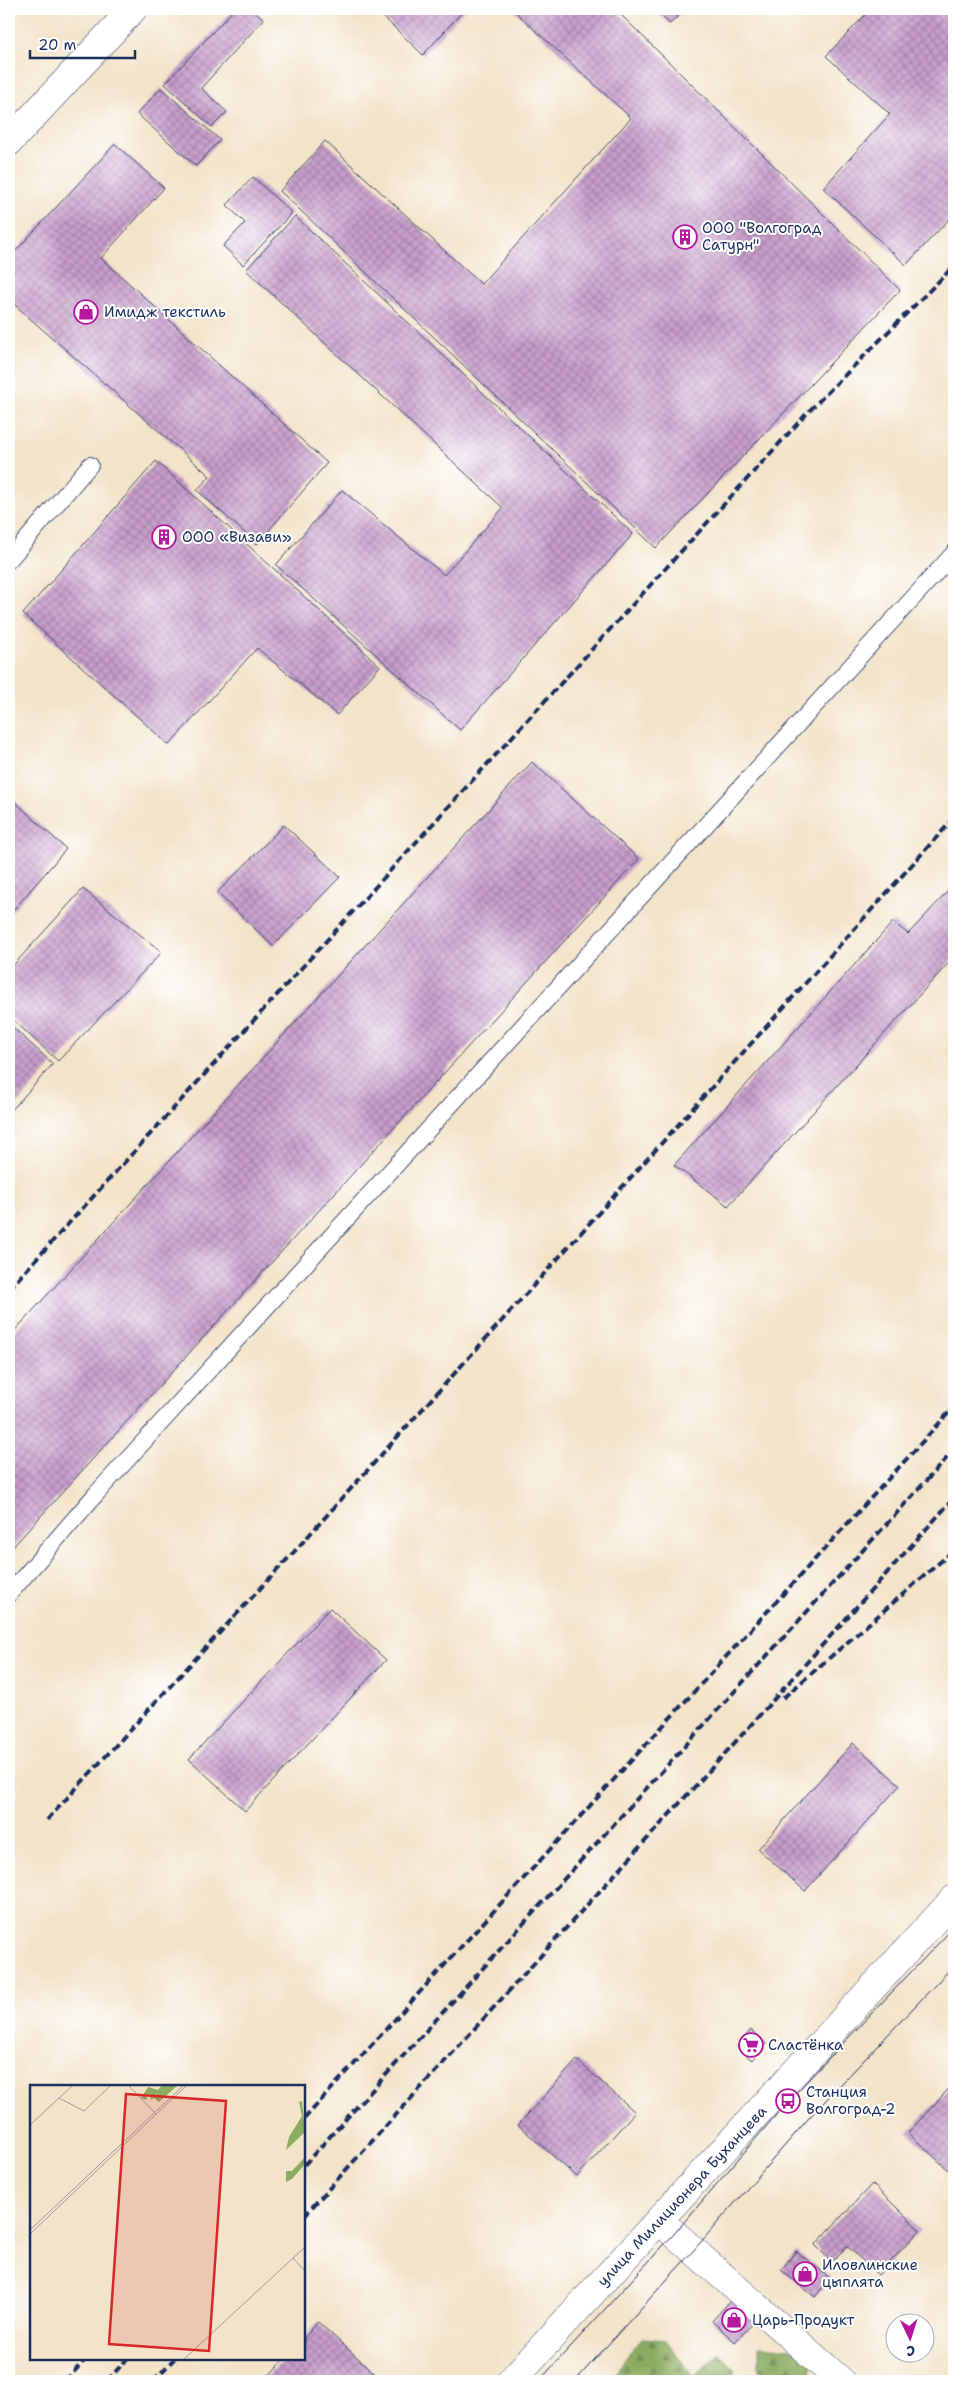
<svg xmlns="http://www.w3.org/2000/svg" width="963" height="2390" viewBox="0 0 963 2390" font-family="'Shantell Sans',sans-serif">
<defs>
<pattern id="forest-firs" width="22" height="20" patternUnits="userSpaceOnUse" patternTransform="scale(1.25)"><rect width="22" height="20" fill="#8bac61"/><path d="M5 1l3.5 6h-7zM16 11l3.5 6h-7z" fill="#718c53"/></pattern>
<pattern id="building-cross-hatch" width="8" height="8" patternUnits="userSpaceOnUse" patternTransform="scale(1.25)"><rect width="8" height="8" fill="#c89ecb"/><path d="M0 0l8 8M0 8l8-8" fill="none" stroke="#a281a8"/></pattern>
</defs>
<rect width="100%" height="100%" fill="#fff"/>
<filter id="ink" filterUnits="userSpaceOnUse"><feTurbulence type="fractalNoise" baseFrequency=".02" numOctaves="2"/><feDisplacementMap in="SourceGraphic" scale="10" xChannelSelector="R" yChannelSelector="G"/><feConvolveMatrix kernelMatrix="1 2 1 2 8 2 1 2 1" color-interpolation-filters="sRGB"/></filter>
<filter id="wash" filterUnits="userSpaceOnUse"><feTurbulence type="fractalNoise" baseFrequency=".0096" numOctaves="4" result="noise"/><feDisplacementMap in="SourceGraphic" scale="20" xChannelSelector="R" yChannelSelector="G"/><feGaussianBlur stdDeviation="1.12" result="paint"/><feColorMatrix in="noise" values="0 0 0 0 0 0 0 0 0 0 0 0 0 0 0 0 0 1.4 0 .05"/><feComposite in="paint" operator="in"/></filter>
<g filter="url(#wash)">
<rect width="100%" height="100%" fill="#f3e3c8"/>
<path fill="url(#forest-firs)" stroke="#536e60" d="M642,2338L665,2340L694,2377L719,2353L736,2370L730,2381H602L615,2377L625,2358Z
M759,2346L790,2349L813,2363L806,2381H765L759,2370Z"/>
<g id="blocks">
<path fill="url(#building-cross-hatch)" d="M234,9H252L264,19L201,88L227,112L212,127L165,84Z
M375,9H465L423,55Z
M512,9H615L900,290L656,548L280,191L325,141L481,284L631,118Z
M653,9H685L670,24Z
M871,9H954V214L906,265L823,188L890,114L826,56Z
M161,88L220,140L196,166L137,114Z
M115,144L164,188L101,258L327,463L257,544L197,490L210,476L9,300V258Z
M253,177L292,213L243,265L223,246L245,223L227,205Z
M295,216L633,534L460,730L276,565L342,490L444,575L503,508L246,270Z
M156,461L380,666L337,715L257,648L169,745L23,614Z
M532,762L639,859L9,1551V1337Z
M9,796L66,849L9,915Z
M284,825L340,877L273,946L217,893Z
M954,885V957L728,1206L674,1165L893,922L908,934Z
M83,889L162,952L58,1061L9,1016V970Z
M9,1024L53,1064L9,1113Z
M330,1608L386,1660L245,1811L189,1759Z
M853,1743L900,1785L805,1891L758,1849Z
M751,2030L766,2044L752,2060L737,2047Z
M577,2060L635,2112L577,2177L518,2125Z
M954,2083V2172L953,2174L908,2133Z
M872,2184L920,2230L878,2275L847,2246L832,2262L815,2245Z
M796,2251L830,2278L815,2297L781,2270Z
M734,2297L757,2319L735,2342L712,2321Z
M318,2322L383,2381H264L284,2359H304V2338Z"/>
</g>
</g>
<g filter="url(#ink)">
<use href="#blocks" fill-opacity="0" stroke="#3b4a6e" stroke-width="1"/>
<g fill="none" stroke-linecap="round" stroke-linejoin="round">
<g stroke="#3b4a6e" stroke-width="18">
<path id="service" d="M9,560L90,465
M9,1594L96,1494L954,553"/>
</g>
<g stroke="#3b4a6e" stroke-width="29">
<path id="minor" d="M660,2221L841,2381
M511,2381L954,1899"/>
</g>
<g stroke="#3b4a6e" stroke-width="29">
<path id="tertiary" d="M9,142L133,9"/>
</g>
<use href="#service" stroke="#fff" stroke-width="16"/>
<use href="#minor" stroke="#fff" stroke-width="28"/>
<use href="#tertiary" stroke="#fff" stroke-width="28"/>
<path stroke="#1b2f5e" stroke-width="1" d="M539,2381L673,2235L788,2101L954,1927
M575,2381L693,2251L808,2119L954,1965"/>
<path stroke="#1b2f5e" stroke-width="4" stroke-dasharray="8 4" stroke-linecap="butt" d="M9,1289L809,411L954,266
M783,1698L954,1550
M47,1820L293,1553L954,818
M304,2119L954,1407
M304,2165L954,1450
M304,2216L749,1727L954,1498
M65,2381L86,2359
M107,2381L127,2359
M153,2381L174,2359"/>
</g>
</g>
<defs>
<g id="building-ring" transform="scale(1.25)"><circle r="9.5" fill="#fff" stroke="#b5179e" stroke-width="1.5"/><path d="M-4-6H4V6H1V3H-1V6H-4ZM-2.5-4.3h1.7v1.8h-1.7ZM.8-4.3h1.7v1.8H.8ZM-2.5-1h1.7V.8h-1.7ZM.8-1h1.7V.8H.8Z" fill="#b5179e"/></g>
<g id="shop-ring" transform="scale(1.25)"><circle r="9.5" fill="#fff" stroke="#b5179e" stroke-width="1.5"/><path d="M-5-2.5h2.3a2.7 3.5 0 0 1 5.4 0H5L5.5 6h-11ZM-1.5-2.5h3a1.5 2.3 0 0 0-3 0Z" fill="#b5179e"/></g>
<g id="supermarket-ring" transform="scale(1.25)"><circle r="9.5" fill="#fff" stroke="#b5179e" stroke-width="1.5"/><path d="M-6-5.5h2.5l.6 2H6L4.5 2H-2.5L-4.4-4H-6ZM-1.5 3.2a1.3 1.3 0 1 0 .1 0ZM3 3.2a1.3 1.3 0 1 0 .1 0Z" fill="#b5179e"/></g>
<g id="bus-ring" transform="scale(1.25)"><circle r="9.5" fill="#fff" stroke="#b5179e" stroke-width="1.5"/><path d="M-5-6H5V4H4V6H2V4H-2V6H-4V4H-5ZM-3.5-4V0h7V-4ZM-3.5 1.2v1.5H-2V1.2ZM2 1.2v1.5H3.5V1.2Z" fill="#b5179e"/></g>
</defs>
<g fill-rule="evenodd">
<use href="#building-ring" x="685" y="237"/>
<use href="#shop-ring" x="86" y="312"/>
<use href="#building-ring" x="164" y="537"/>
<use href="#supermarket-ring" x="751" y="2045"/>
<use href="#bus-ring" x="788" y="2101"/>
<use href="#shop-ring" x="805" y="2274"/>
<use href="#shop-ring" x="734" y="2320"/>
</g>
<g text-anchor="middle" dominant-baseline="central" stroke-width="4" stroke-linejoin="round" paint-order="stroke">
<g font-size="15" fill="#1b2f5e" stroke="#fff" text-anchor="start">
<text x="702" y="228">ООО "Волгоград<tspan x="702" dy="17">Сатурн"</tspan></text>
<text x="104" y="312">Имидж текстиль</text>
<text x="182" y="537">ООО «Визави»</text>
<text x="768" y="2045">Сластёнка</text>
<text x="806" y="2092">Станция<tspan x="806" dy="17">Волгоград-2</tspan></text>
<text x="822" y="2265">Иловлинские<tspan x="822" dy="17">цыплята</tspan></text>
<text x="752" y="2320">Царь-Продукт</text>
</g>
<g font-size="15" fill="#1b2f5e" stroke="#fff">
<text transform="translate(682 2196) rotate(-47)">улица Милиционера Буханцева</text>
</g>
</g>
<g transform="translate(30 2085)">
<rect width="275" height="275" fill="#f3e3c8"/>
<path d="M132,0H148L129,17L124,13L121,15L120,9L116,10L117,15L111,13L118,2L128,5ZM272,16L275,47L256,65L259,52L272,31L269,17ZM275,72V79L262,94L256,97V86H262Z" fill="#8bac61"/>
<path fill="none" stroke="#9d9b9e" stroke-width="1" d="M98,0L126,29M29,13L54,26L81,0M0,40L43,0M0,145L154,0M0,149L157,0M263,173L275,186M153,275L275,162"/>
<path fill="#d62828" fill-opacity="0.15" stroke="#d62828" stroke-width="2.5" d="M96,9L196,16L179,266L79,259Z"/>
<rect width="275" height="275" fill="none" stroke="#1b2f5e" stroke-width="2.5"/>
</g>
<rect width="963" height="2390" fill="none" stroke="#fff" stroke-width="30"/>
<g transform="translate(910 2338) rotate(176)"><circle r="24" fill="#ffffff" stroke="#a4acbf"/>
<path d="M0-4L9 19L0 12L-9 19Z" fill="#b5179e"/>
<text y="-8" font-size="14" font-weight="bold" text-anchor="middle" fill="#1b2f5e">С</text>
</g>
<path d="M30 50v8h105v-8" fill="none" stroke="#1b2f5e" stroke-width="2.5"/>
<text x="38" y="50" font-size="15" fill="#1b2f5e" stroke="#ffffff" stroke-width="4" paint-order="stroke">20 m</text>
</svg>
